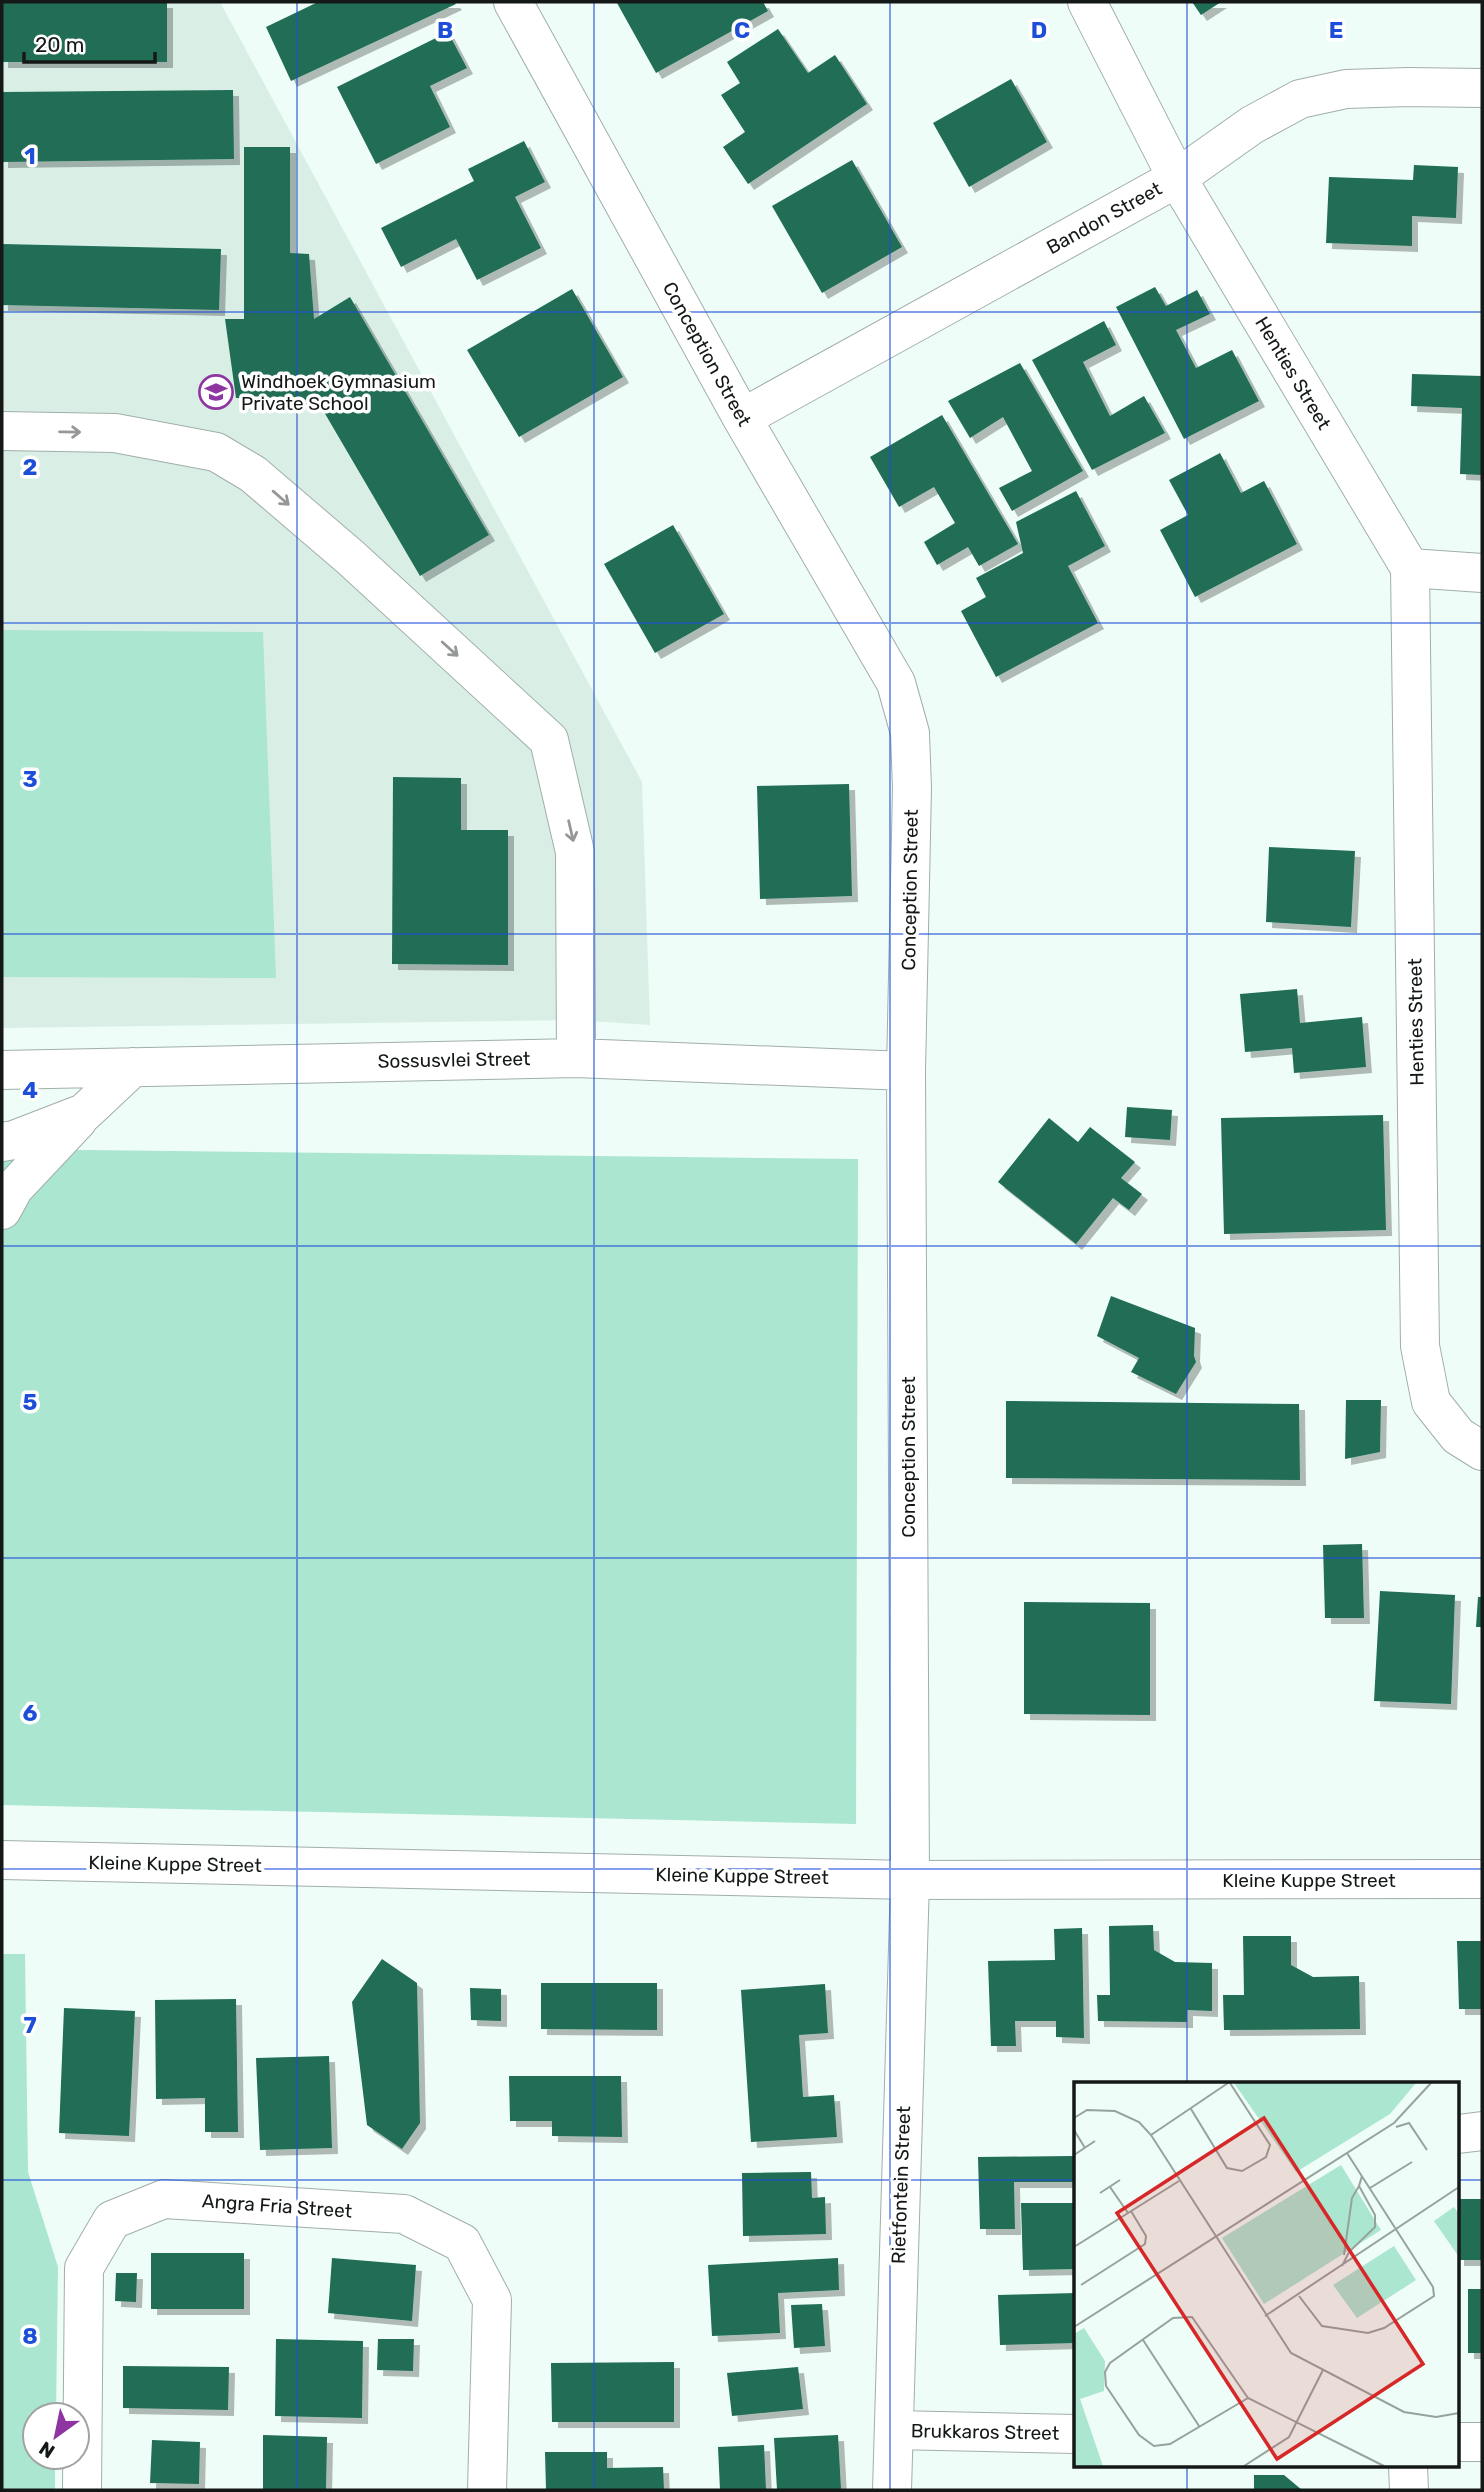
<svg xmlns="http://www.w3.org/2000/svg" width="1484" height="2492" viewBox="0 0 1484 2492" font-family="Rubik,sans-serif">
<defs>
<filter id="shadow"><feDropShadow dx="6" dy="6" stdDeviation="0" flood-color="#0004"/></filter>
</defs>
<rect width="100%" height="100%" fill="#eefdf7"/>
<path fill="#d9efe6" d="M2,2H220L642,782L650,1025L576,1020L2,1028Z"/>
<path fill="#abe6d0" d="M2,630L263,632L276,978L2,977Z
M2,1149L858,1159L856,1824L2,1805Z
M2,1954H25L28,2172L58,2267L56,2415H35V2457H55V2490H2Z"/>
<path fill="#206d57" filter="url(#shadow)" d="M2,2H167V62H2Z
M318,2H454L456,4L291,81L266,27Z
M619,2H763L768,11L656,73L617,3Z
M1192,2H1221L1201,15Z
M778,29L808,73L835,55L867,104L748,184L723,147L745,132L721,95L740,83L727,62Z
M448,32L467,68L430,86L450,127L376,164L337,87Z
M1011,79L1047,142L969,187L933,123Z
M233,90L234,159L2,162V92Z
M524,141L545,182L515,197L541,248L477,280L456,239L401,267L381,228L474,181L468,169Z
M244,147H290V253L309,254L314,319L350,297L489,535L420,576L317,400L236,398L225,319H244Z
M852,160L902,247L822,293L772,206Z
M1414,165L1458,167L1456,218L1412,216V246L1326,243L1329,177L1413,180Z
M2,244L221,249L219,310L2,305Z
M1155,287L1166,306L1197,290L1210,314L1176,330L1196,368L1232,350L1259,401L1184,439L1116,307Z
M572,289L623,377L519,437L467,350Z
M1104,321L1116,345L1083,362L1110,416L1144,396L1165,433L1092,470L1032,360Z
M1020,363L1083,471L1012,511L999,488L1032,471L1003,417L970,438L948,401Z
M1412,374L1482,376V475L1460,474L1462,408L1411,406Z
M942,415L1018,544L979,566L968,547L937,565L924,542L955,523L934,487L899,507L870,457Z
M1220,453L1241,493L1264,481L1297,544L1195,597L1160,530L1188,515L1169,480Z
M1076,491L1105,546L1068,566L1098,623L996,677L961,611L986,597L976,578L1023,553L1016,522Z
M673,525L724,614L655,653L604,564Z
M393,777L461,778V830H508V965L392,964Z
M849,784L852,896L760,899L757,786Z
M1269,847L1355,851L1351,927L1266,922Z
M1297,989L1300,1023L1362,1017L1366,1067L1294,1073L1292,1048L1245,1052L1240,994Z
M1127,1107L1172,1110L1170,1140L1125,1137Z
M1383,1115L1386,1230L1224,1234L1221,1118Z
M1049,1118L1078,1142L1090,1127L1135,1162L1121,1178L1142,1194L1129,1210L1113,1198L1076,1244L998,1182Z
M1111,1296L1195,1328L1194,1356L1196,1362L1176,1394L1131,1372L1139,1358L1097,1336Z
M1346,1400H1381L1380,1452L1345,1459Z
M1006,1401L1299,1404L1300,1480L1006,1478Z
M1362,1544L1364,1618H1325L1323,1545Z
M1380,1591L1455,1595L1451,1704L1374,1701Z
M1478,1597H1482V1627H1476Z
M1024,1602L1150,1603V1715L1024,1714Z
M1153,1925L1154,1950L1175,1962L1212,1963V2011L1187,2010V2022L1098,2021L1097,1995H1110L1109,1926Z
M1082,1928L1084,2038L1056,2037V2021H1015L1016,2046H991L988,1961L1055,1960L1054,1929Z
M1243,1936H1291V1965L1313,1977L1359,1976L1360,2029L1224,2030L1223,1995H1244Z
M1457,1941H1482V2009H1459Z
M382,1959L417,1983L420,2123L402,2149L367,2125L352,2002Z
M541,1983H657V2030L541,2029Z
M825,1984L828,2033L799,2035L803,2097L834,2095L837,2137L751,2142L741,1990Z
M470,1988L501,1989V2021L471,2020Z
M236,1999L238,2132H205V2098L156,2099L155,2000Z
M64,2008L135,2011L129,2136L59,2133Z
M329,2056L332,2148L260,2150L256,2058Z
M509,2076H621L622,2137L552,2136V2121H510Z
M1073,2156V2182H1014L1015,2229H980L978,2157Z
M811,2172L812,2198L825,2197L826,2234L743,2236L742,2173Z
M1458,2199H1482V2260H1458Z
M1021,2203H1076V2269L1023,2270Z
M151,2253H244V2309H151Z
M332,2258L416,2265L412,2321L328,2313Z
M838,2258L839,2290L778,2293L780,2333L712,2336L708,2265Z
M116,2273H137L136,2302L115,2301Z
M1468,2289H1482V2353H1468Z
M1076,2293V2343L1000,2345L998,2295Z
M822,2304L825,2346L794,2348L791,2305Z
M276,2339L363,2341L362,2418L275,2416Z
M378,2339H414L413,2371L377,2370Z
M674,2362V2422H552L551,2363Z
M123,2366L229,2367L228,2410L123,2408Z
M798,2367L803,2409L732,2416L727,2373Z
M263,2435L327,2437L326,2490H263Z
M838,2435L841,2489L777,2490L774,2438Z
M152,2440L200,2442L199,2484L150,2483Z
M764,2445L766,2490H720L718,2447Z
M545,2452H607V2468L663,2467L664,2490H546Z
M1254,2475H1284L1302,2490H1254Z"/>
<g fill="none" stroke-linecap="round" stroke-linejoin="round">
<g stroke="#a1aea9" stroke-width="40">
<path id="minor" d="M513,2L742,418L896,683L910,733L912,788L906,1071L910,1880L892,2490
M1087,2L1177,178L1410,568L1420,1346L1431,1402L1458,1436L1482,1451
M742,418L1177,178L1252,125L1300,99L1346,89L1408,87L1482,88
M2,431L115,433L216,452L253,474L350,557L549,740L575,852L576,1058
M1410,568L1482,573
M2,1070L576,1058L906,1071
M2,1142L14,1140L84,1113L133,1067
M2,1210L14,1188L78,1120
M2,1860L910,1880L1482,1879
M1458,2134L1482,2131
M894,2430L1076,2434
M1458,2442H1482
M1408,2466L1409,2490
M82,2490L84,2268L112,2220L164,2199L404,2214L462,2243L492,2300L487,2490"/>
</g>
<use href="#minor" stroke="#fff" stroke-width="38"/>
</g>
<defs><path id="oneway-shaft" d="M-6 0H5M1.5-3L5.5 0L1.5 3" fill="none" stroke-width="1.6" stroke-linecap="round" stroke-linejoin="round" transform="scale(1.75)"/></defs>
<g stroke="#959897">
<use href="#oneway-shaft" transform="translate(70 432) rotate(1)"/>
<use href="#oneway-shaft" transform="translate(281 498) rotate(41)"/>
<use href="#oneway-shaft" transform="translate(450 649) rotate(42)"/>
<use href="#oneway-shaft" transform="translate(571 831) rotate(77)"/>
</g>
<path fill="none" stroke="#1d4ed8" stroke-width="2" stroke-opacity="0.55" d="M297,2V2490M594,2V2490M890,2V2490M1187,2V2084M2,312H1482M2,623H1482M2,934H1482M2,1246H1482M2,1558H1482M2,1869H1482M2,2180H1076M1458,2180H1482M1187,2466V2490"/>
<defs>
<g id="school-ring" transform="scale(1.75)"><circle r="9.5" fill="#fff" stroke="#8e35a1" stroke-width="1.5"/><path d="M0-5L7-2L0 1L-7-2ZM-4 1L0 2.5L4 1V4Q0 6-4 4Z" fill="#8e35a1"/></g>
</defs>
<g fill-rule="evenodd">
<use href="#school-ring" x="216" y="392"/>
</g>
<g text-anchor="middle" dominant-baseline="central" stroke-width="7" stroke-linejoin="round" paint-order="stroke">
<g font-size="19" fill="#141917" stroke="#fff">
<text transform="translate(1104 218) rotate(-29)">Bandon Street</text>
<text transform="translate(707 354) rotate(61)">Conception Street</text>
<text transform="translate(1293 373) rotate(59)">Henties Street</text>
<text transform="translate(910 890) rotate(-89)">Conception Street</text>
<text transform="translate(1416 1022) rotate(-91)">Henties Street</text>
<text transform="translate(454 1060) rotate(-1)">Sossusvlei Street</text>
<text transform="translate(908 1457) rotate(-90)">Conception Street</text>
<text transform="translate(175 1864) rotate(1)">Kleine Kuppe Street</text>
<text transform="translate(742 1876) rotate(1)">Kleine Kuppe Street</text>
<text x="1309" y="1880">Kleine Kuppe Street</text>
<text transform="translate(901 2185) rotate(-88)">Rietfontein Street</text>
<text transform="translate(277 2206) rotate(4)">Angra Fria Street</text>
<text transform="translate(985 2432) rotate(1)">Brukkaros Street</text>
</g>
<g font-size="19" fill="#141917" stroke="#fff" text-anchor="start">
<text x="241" y="381">Windhoek Gymnasium<tspan x="241" dy="22">Private School</tspan></text>
</g>
</g>
<g transform="translate(1074 2082)">
<rect width="385" height="385" fill="#eefdf7"/>
<path d="M160,1H342L316,32L222,90ZM267,83L307,148L190,222L148,156ZM380,125L385,132V175L360,139ZM320,164L342,198L283,236L259,203ZM10,246L31,279L30,309L6,317L29,384H0V252Z" fill="#abe6d0"/>
<path fill="none" stroke="#97a29d" stroke-width="2" d="M117,27L153,86L168,89L192,75L196,63L156,1M0,36L13,28L41,29L65,40L77,53L217,271L330,330L362,335L385,331M322,45L335,41L353,68M0,48L11,66M77,53L154,1M0,73L21,59M36,105L54,131M296,106L338,80M26,111L46,98M0,165L105,99M270,173L278,116L285,104M268,184L275,170L301,145V133L285,104L288,94M7,203L71,162L72,154L57,129M225,214L248,244L294,251L310,246L360,214L359,205L273,71M191,234L385,105M0,245L320,41L357,1M69,258L125,344M174,316L96,362L80,364L65,353L32,304L31,290L36,281L99,236L118,235L174,316L310,384M170,384L215,355L249,288"/>
<path fill="#d62828" fill-opacity="0.15" stroke="#d62828" stroke-width="3.5" d="M190,36L349,282L203,377L43,131Z"/>
<rect width="385" height="385" fill="none" stroke="#141917" stroke-width="3.5"/>
</g>
<g font-size="23" text-anchor="middle" font-weight="bold" fill="#1d4ed8" stroke="#fff" stroke-width="7" stroke-linejoin="round" paint-order="stroke">
<text x="445" y="38">B</text>
<text x="742" y="38">C</text>
<text x="1039" y="38">D</text>
<text x="1336" y="38">E</text>
<text x="30" y="164">1</text>
<text x="30" y="475">2</text>
<text x="30" y="787">3</text>
<text x="30" y="1098">4</text>
<text x="30" y="1410">5</text>
<text x="30" y="1721">6</text>
<text x="30" y="2033">7</text>
<text x="30" y="2344">8</text>
</g>
<rect width="1484" height="2492" fill="none" stroke="#141917" stroke-width="7"/>
<g transform="translate(56 2436) rotate(213)"><circle r="33" fill="#ffffff" stroke="#a1a3a2" stroke-width="2"/>
<path d="M0-5L12 26L0 18L-12 26Z" fill="#8e35a1"/>
<text y="-10" font-size="19" font-weight="bold" text-anchor="middle" fill="#141917">N</text>
</g>
<path d="M24 52v10h131v-10" fill="none" stroke="#141917" stroke-width="3.5"/>
<text x="35" y="52" font-size="21" fill="#141917" stroke="#ffffff" stroke-width="5" paint-order="stroke">20 m</text>
</svg>
